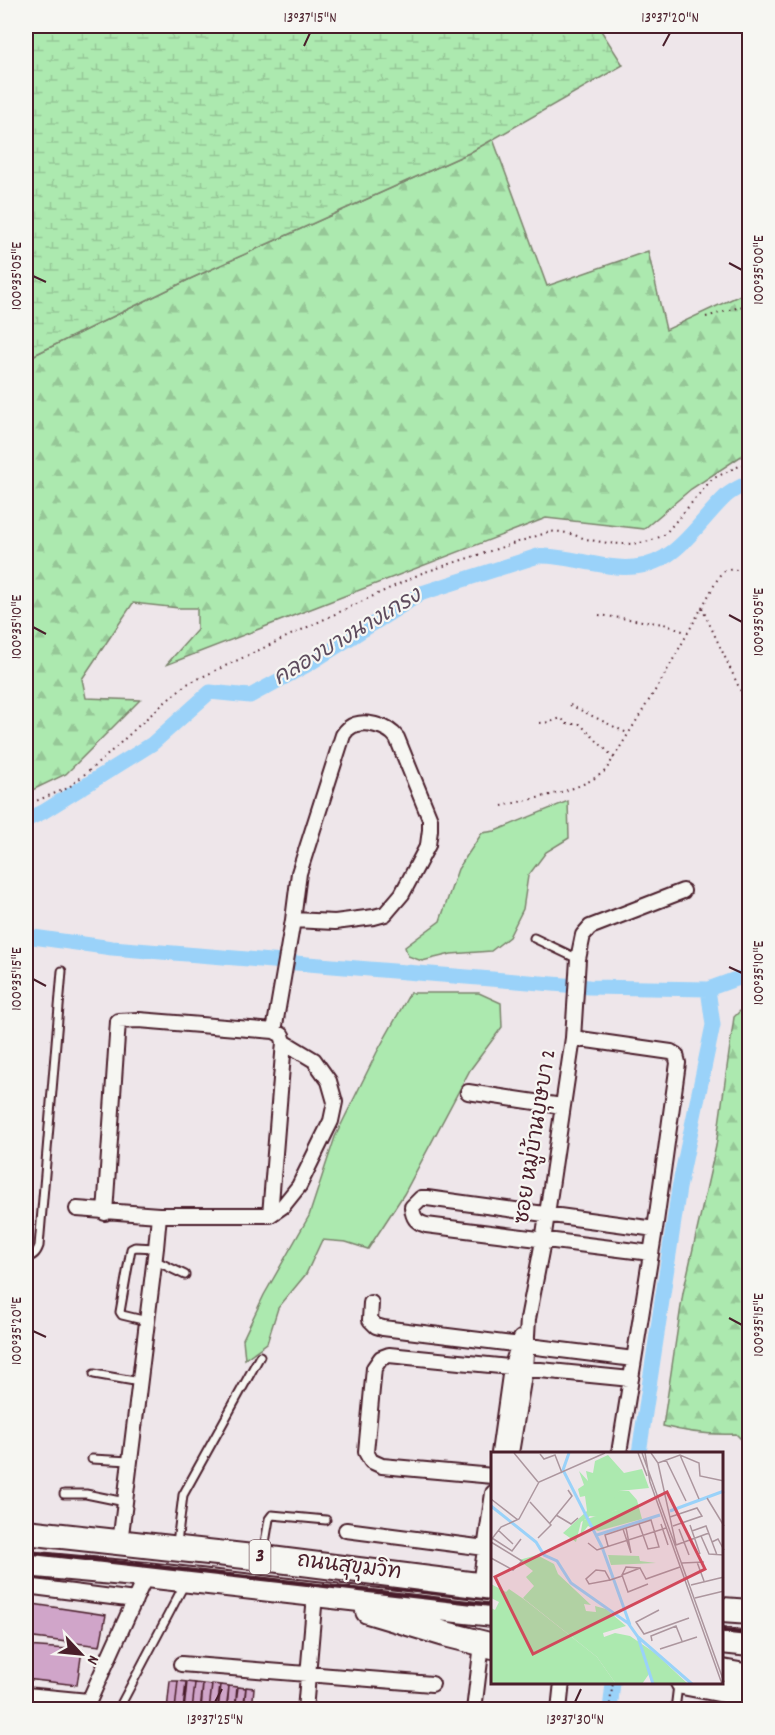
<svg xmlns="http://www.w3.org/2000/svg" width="775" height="1735" viewBox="0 0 775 1735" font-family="Dekko,'Playpen Sans Thai',sans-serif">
<defs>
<pattern id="forest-firs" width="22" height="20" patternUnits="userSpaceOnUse" patternTransform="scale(1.5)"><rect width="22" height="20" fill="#ace9af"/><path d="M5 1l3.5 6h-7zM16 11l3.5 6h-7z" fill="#96c797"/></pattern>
<pattern id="wetland-marsh" width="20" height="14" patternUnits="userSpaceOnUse" patternTransform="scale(1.5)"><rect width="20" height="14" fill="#ace9af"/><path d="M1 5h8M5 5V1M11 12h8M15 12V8" fill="none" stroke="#96c797"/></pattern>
</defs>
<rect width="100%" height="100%" fill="#eee6ea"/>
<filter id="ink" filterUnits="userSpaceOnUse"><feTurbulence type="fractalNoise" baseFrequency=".0167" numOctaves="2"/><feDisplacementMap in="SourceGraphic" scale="12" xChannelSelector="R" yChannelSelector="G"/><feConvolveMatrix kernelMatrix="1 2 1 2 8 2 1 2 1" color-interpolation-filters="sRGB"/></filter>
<g filter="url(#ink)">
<path fill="#ace9af" stroke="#7b846d" stroke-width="1.5" d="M568,801L569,838L546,852L528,876L523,909L509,937L491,951L451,954L422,961L408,956L405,947L440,921L458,869L482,833L495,831Z
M410,993H479L501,1003L502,1027L470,1070L404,1194L368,1249L346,1242L322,1240L306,1274L278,1308L267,1343L245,1359L243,1339L264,1295L309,1216L335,1137L377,1052Z"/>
<path fill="url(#forest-firs)" stroke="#7b846d" stroke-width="1.5" d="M493,139L547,286L648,251L666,330L749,291V451L691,489L644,529L546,518L166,665L197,630V608H179L133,603L82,679L86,698L140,700L66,774L26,793V359L192,278L469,153Z
M749,1002V1447L736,1434C710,1435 688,1433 663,1426L683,1293L716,1146L734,1017Z"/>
<path fill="url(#wetland-marsh)" stroke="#7b846d" stroke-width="1.5" d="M26,26H604L600,29L623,65L469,153L192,278L26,359Z"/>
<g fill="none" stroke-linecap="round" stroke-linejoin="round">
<path stroke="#9ad2f9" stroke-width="15" d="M26,820L43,812L152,744L210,692L250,696L309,664L422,593L538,556C571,555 603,570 634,567C677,564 698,522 726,496C732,490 742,486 750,482
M26,936L112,948L589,987L708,989L733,980L750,976
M639,1453L679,1188L713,1025L708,989
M610,1710L613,1683"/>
</g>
<path fill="#d0a5c9" stroke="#4a1f2b" stroke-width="1.5" d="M26,1603L106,1615L100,1646L26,1637Z
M26,1646L82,1650L77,1685L26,1679Z
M170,1681H178L175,1710H167Z
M178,1681L187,1682L184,1710H175Z
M186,1682L195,1683L192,1710H183Z
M195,1683L203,1684L200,1710H192Z
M203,1684L212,1685L209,1710H201Z
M212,1684L220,1685L217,1710H209Z
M221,1685L229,1686L226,1710H218Z
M229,1686L237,1687L235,1710H227Z
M238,1687L246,1688L244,1710H235Z
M246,1687L254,1688L252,1710H243Z
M26,1703L43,1705V1710H26Z
M43,1705L61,1707V1710H43Z"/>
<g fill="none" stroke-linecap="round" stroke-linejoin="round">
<g stroke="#4a1f2b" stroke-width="11">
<path id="lane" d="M534,938L578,959
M26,1257C33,1257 37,1252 39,1246L62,971
M154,1260L185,1275
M147,1321L122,1315L120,1312L131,1249L135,1247L156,1248
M94,1374L140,1382
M92,1459L130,1461
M64,1494H86L125,1502
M177,1543L183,1495L260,1356
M263,1555L269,1519L272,1515L326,1520
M118,1710L184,1585
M675,1710L678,1685"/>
</g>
<g stroke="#4a1f2b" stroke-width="18">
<path id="street" d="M274,1031L293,920L335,922L374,917L385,914L402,894L428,845L430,830V819L397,738C389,726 362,718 349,728C348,728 343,735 343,735L299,873L293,920
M573,1038L671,1052L676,1055L678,1063L655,1229L619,1453
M468,1092L562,1106
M77,1209L159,1215
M105,1213L118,1021L139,1020L274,1031L282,1035L284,1042L270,1215H159L156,1248L120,1543
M270,1215L283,1206L299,1186L331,1121L335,1102L329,1081L314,1060L284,1042
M651,1253L426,1225C416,1222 413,1218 412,1207L421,1198H427L655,1229
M371,1303L370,1320L376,1326L383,1328L634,1359
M499,1453L511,1368L521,1338
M511,1453L525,1369L528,1319L543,1241L573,1038L578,959L583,935L590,927L683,891
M493,1476L382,1466L371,1461L366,1452L374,1368L381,1358L389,1355L631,1379
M346,1530L493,1549
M480,1585L493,1493
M26,1586L135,1600
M181,1664L432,1684
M26,1695L88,1701
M85,1710L146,1575
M305,1710L315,1595
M474,1710L482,1644
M559,1710L562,1682"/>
</g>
<g stroke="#4a1f2b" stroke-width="28">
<path id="highway" d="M26,1532L263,1558L493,1587
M26,1564L146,1575L493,1614
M722,1610L750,1612
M368,1611L445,1634L493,1646
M722,1641L750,1644
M722,1672L750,1677
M683,1682L750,1695"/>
</g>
<path stroke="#4a1f2b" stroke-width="2" stroke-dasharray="1.5 4.5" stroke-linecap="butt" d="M706,317L750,304
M702,608L750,711
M599,615L664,624L688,633
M570,705L629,734
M540,723L550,722L561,718L567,724H580L614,758
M26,805L68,788L103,759L147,718L185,685L422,573L549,532C562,530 574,535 586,539C612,545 642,548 665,534L712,479L750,461
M502,806C536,797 579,793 606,770L664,676L721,573C731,567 739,570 750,574
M609,1710L613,1682"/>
<use href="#lane" stroke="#f6f6f2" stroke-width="7"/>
<use href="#street" stroke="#f6f6f2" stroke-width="14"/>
<use href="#highway" stroke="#f6f6f2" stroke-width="24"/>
<path stroke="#4a1f2b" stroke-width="4.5" d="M26,1552L493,1605
M722,1631L750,1634"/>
</g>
</g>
<path fill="none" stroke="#4a1f2b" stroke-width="2" d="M304,46L310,33M663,46L670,33M729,263L742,270M33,276L46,282M729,615L742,622M33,627L46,634M729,967L742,973M33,979L46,986M729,1318L742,1325M33,1331L46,1337M215,1702L222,1689M575,1702L581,1689"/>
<g text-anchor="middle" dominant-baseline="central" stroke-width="4.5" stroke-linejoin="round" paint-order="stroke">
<rect fill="#f6f6f2" stroke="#7e6067" stroke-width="1.5" x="249.5" y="1540" width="21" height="34" rx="4.5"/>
<g font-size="20" font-weight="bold" fill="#4a1f2b">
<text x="260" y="1557">3</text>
</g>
<g font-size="21" fill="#4a1f2b" stroke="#f6f6f2">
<text transform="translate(537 1137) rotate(-81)">ซอย หมู่บ้านบุษบา 2</text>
<text transform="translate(349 1568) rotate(7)">ถนนสุขุมวิท</text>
</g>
<g font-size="22" font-style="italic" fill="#5e4c5e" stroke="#f6f6f2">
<text transform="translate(348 638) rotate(-31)">คลองบางนางเกรง</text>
</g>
</g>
<g transform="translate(491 1452)">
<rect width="232" height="232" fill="#eee6ea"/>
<path d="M117,3L133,21L151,17L158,36L128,39L126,58L107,65L99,64L90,70L85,90L72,81L96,59L94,44L89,45L87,37L93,33L88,19L97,29L95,19L102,21L104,9ZM117,103L148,104L149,109L165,111L120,113Z" fill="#ace9af"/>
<path d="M128,39H138L146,48L151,67L107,79L97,74L89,84L92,68L126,58L123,46ZM46,103L63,112L67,122L100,153L93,152L95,159L105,160L104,154L115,157L135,174L112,181L113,185L124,181L139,184L164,201L197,232H161L158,222L151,232H125L106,205L32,146L43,134L35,125L42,119L28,108Z" fill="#ace9af"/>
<path d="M0,132L15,140L18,137L34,148L106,205L125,232H0V156L4,158L8,150L0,146Z" fill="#ace9af"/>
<path fill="none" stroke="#9ad2f9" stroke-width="3" d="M78,1L72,18L111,95L139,173M0,54L45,90L53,103L66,109L80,131L137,171L147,185L201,232M179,59L233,39M106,83L169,63M147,185L162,232"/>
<path fill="none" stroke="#ac969e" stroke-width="1.5" d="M23,1L47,30M147,1L156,24M151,1L233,230M154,1L159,30L231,232M160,1L167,11L185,93M49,2L53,7L64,3L71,21M189,3L208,47M175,8L195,49M167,11L189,3L208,11L209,24L233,29M216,46L233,74M0,47L27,68M39,50L60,73L47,86M65,63L80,72L87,66M179,65L206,56L211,64L182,74M59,71L81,44L77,38M170,72L177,93M199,73L209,102M135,76L140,101M132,77L140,101M188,77L198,103M7,78L22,92M201,79L215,74L226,103M210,84L218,102L233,103M1,86L21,99L30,87M0,88L10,75L28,67L48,30L114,1M0,90L31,109L22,118L0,106M221,90L227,87L233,98M97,91L106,98L175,76M185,93L218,81M117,94L114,83L132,77L160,68L168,95L157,97L148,72M206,110L213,129M191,111L213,110M131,123L135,115L149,116M119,128L98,132L95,127L105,118L114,119L119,128L131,124M157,132L137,140L131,123L149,116L155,127L189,115M200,133L233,125M204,146L233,139M168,158L145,170L153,182L198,166M161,189L160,184L185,174L191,189M169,197L206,185"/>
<path fill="#d1495b" fill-opacity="0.15" stroke="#d1495b" stroke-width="3" d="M176,40L214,117L42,202L4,125Z"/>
<rect width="232" height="232" fill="none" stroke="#4a1f2b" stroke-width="3"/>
</g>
<rect width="775" height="1735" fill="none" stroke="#f6f6f2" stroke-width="66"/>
<g transform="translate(81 1654) rotate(116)" stroke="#f6f6f2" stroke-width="4.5" paint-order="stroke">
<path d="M0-4.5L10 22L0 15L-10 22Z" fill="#4a1f2b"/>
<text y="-9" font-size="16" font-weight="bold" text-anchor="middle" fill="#4a1f2b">N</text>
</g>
<rect x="33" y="33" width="709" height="1669" fill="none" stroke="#4a1f2b" stroke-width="2"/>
<g font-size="15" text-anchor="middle" fill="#4a1f2b">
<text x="310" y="22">13°37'15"N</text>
<text x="670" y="22">13°37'20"N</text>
<text transform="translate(758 270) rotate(-90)" y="5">100°35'00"E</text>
<text transform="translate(16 276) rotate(-90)" y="5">100°35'05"E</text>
<text transform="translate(758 622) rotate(-90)" y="5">100°35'05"E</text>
<text transform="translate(16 627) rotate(-90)" y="5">100°35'10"E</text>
<text transform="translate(758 973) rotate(-90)" y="5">100°35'10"E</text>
<text transform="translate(16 979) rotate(-90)" y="5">100°35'15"E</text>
<text transform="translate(758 1325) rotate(-90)" y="5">100°35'15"E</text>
<text transform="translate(16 1331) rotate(-90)" y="5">100°35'20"E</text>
<text x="215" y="1724">13°37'25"N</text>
<text x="575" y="1724">13°37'30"N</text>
</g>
</svg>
